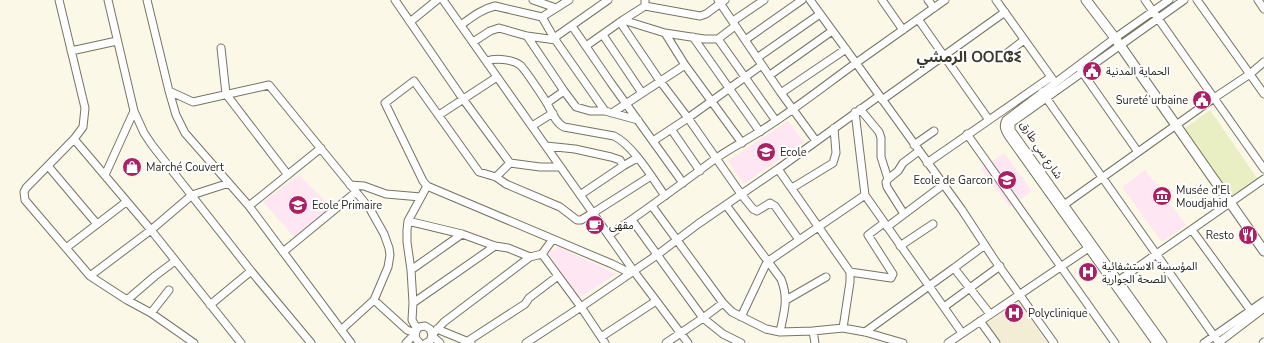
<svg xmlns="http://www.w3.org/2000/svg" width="1264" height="343" viewBox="0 0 1264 343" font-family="'Nunito Sans','Noto Sans Arabic','Noto Sans Tifinagh',sans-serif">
<rect width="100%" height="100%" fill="#fcf8e8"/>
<path fill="#f3edd6" d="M1018,301L1047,343H999L986,324Z"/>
<path fill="#fee6f2" d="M788,121L804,142L744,184L728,161Z
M1004,153L1032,191L1010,207L981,169Z
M1145,170L1186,225L1162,242L1122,187Z
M299,175L333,209L295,238L263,202Z
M559,247L616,274L579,298L548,253Z"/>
<path fill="#eaeec3" d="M1210,110L1257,178L1231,196L1184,129Z"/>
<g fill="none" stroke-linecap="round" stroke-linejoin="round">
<g stroke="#777465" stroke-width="9">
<path id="minor" d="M59,0L85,108L83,127L74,139L26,188L24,192L25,200L90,276L127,300L151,313L194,343
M108,0L134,111L144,133L152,145L251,271L311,343
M147,0L169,91L176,115L185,133L249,206L351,343
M395,0L463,99L510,163L540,167H560
M443,0L633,270L688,343
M533,0L556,8
M718,0L781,93
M882,0L903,30
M928,0L934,8
M945,0L856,63L962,210L994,259L1054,343
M996,0L1054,81
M1145,0L1264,169
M1197,0L1264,94
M1258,0L1264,9
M645,6L700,16L706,14L725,0
M542,17L554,38L605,111
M918,19L989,120
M733,21L764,0
M410,22L437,0
M620,22L660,81L688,118L762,65
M622,22L623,20L665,33
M461,25C472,17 482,9 495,6L542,17L569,0
M572,26L611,83L683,183
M603,35L642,93
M527,36L564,91L576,107L590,111H605L638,120
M693,37L760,132
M554,38L608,0
M718,39L776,121
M745,40L802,0
M473,42L490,31L499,28L527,36L556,40
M586,46L623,20L645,6V0
M221,48L226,94L288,175
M71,51L117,41
M1002,57L1024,40
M757,58L820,14
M487,61C495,58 512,59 520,65C524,68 544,98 548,105C552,113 556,123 564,127L614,136C633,145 653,179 665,196
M685,65L742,143
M1080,69L1138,152
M770,75L832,31
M169,91L193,102L269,85L370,209L384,234L389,248L390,255L388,267L374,300L341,330
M1042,92L1219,343
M882,100L1005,12
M547,103L564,91
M860,109L879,132L881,138V157L888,179
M855,112L865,195L962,333
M612,113L685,65L665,33L704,39H718L735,26
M439,115L497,77
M1011,123V130L1016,137L1163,343
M1011,123L1184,0
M532,126L553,113
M671,129L700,171
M967,134L1115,343
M74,139L151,230L241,343
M653,141L688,118L741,194L753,209L757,211L770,203L775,206L799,240
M816,141L781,93L846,49
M914,145L934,131
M546,146L575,149L611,157L620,160L623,166
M927,163L1051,77
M48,166L97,224
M778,169L850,272V282L843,328
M105,175L134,111
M496,177L510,163
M350,185L364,186L386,194L421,197
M792,188L833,163L836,153L834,128
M580,195L623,166L637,158
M726,205L781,279C789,299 784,312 780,332
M249,206L321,148
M652,206L723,303L732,312L766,329L780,332L813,331L843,328L865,332L903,343
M1061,207L1214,98L1250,74L1264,62
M904,214L887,187L886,182L888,179L898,171L903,163L919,151
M632,220L703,318L723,334L741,343
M408,221L462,234L495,246L508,248L530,257
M887,227L943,185
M1192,230L1254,315
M609,235C645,211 680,185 715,159C729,149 745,141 759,132C793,111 824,86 856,63L810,0
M900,246L933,224
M66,248L126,202
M283,252L356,192
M542,254L581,307L605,343
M954,268L985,245
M411,270L462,234
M850,272L891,278L893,274L891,271L868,235L884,223
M630,273L612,264L427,186L423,181L385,103L414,81L479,172L496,177L506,184L560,207L577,220H581L593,213L651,176
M90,276L151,230L192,195L229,183
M1115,283L1264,179
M127,300L155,276L175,261
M374,300L407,330L415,333
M786,300L826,277
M413,303L495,246
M210,305L251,271
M944,307L1000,266
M151,313L169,290
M741,317L767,262L865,195
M980,321L996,343
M417,329L412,320L413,303L411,270L407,242V230L408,221L427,186
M437,329L471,343
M813,331L815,343
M865,332L954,268L990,314
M432,335L444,322L530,257L542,254L553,239
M432,336L440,343
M601,337L656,301
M468,341L525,304L529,298L558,276
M419,342C414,338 414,332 419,327L425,326L430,329L432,335L430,341L426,343
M406,343L415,334
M526,343L581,307L657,255L698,224L778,169L879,96
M666,343L703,318L723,303
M948,343L1090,247
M1156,343L1009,137C1006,132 1002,127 1006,120L1115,38L1169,0
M1204,343L1264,301
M1218,343L1264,308
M1263,343L1264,342"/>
</g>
<g stroke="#777465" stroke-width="11">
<path id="major" d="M1086,0L1115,38L1264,251"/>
</g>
<use href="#minor" stroke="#fff" stroke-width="7"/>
<use href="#major" stroke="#fff" stroke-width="9"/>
</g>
<defs>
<g id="civic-disc" transform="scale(1)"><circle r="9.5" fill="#aa2063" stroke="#fff"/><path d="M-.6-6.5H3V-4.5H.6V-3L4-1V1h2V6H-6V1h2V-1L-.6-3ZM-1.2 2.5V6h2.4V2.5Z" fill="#fff"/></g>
<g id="school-disc" transform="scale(1)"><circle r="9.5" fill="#aa2063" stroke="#fff"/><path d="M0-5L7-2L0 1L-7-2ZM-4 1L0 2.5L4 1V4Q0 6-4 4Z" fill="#fff"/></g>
<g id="shop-disc" transform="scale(1)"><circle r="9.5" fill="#aa2063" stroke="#fff"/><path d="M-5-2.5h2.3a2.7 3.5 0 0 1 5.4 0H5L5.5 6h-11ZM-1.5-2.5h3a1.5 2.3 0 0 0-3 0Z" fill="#fff"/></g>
<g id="museum-disc" transform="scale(1)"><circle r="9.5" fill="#aa2063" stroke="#fff"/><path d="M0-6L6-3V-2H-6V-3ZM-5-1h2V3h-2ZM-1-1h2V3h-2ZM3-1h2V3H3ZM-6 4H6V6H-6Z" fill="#fff"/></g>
<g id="cafe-disc" transform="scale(1)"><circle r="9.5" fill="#aa2063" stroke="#fff"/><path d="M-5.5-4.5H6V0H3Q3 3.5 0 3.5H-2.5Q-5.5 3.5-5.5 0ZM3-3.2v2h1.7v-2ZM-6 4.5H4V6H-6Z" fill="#fff"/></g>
<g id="restaurant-disc" transform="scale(1)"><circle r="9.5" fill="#aa2063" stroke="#fff"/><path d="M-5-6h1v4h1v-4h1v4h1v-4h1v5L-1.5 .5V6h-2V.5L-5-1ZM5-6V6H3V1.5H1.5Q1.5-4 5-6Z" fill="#fff"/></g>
<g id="hospital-disc" transform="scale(1)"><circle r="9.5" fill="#aa2063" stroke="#fff"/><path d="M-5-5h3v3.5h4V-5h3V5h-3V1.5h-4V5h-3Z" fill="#fff"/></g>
</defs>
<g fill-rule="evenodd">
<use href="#civic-disc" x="1092" y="71"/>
<use href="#civic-disc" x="1202" y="100"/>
<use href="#school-disc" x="766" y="152"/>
<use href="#shop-disc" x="132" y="167"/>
<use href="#school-disc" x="1007" y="180"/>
<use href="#museum-disc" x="1162" y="196"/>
<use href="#school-disc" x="298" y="205"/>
<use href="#cafe-disc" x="595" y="225"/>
<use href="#restaurant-disc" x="1248" y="235"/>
<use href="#hospital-disc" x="1088" y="272"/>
<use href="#hospital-disc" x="1014" y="313"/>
</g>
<g text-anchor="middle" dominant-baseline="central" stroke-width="4" stroke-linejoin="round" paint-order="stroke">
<g font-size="11" fill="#2a2923" stroke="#fff" text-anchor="start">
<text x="1106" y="71">الحماية المدنية</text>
<text x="1188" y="100" text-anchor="end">Sureté urbaine</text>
<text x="780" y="152">Ecole</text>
<text x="146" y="167">Marché Couvert</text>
<text x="993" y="180" text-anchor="end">Ecole de Garcon</text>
<text x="1176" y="190">Musée d'El<tspan x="1176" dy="13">Moudjahid</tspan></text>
<text x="312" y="205">Ecole Primaire</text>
<text x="609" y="225">مقهى</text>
<text x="1234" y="235" text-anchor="end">Resto</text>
<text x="1102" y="266">المؤسسة الاستشفائية<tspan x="1102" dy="13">للصحة الجوارية</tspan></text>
<text x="1028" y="313">Polyclinique</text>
</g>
<g font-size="11" fill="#2a2923" stroke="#fff">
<text transform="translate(1041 150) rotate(56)">شارع سي طارق</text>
</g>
<g font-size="15" font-weight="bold" fill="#3c392c" stroke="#fff">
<text x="969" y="57">الرمشي ⵔⵔⵎⵛⵉ</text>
</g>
</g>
</svg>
